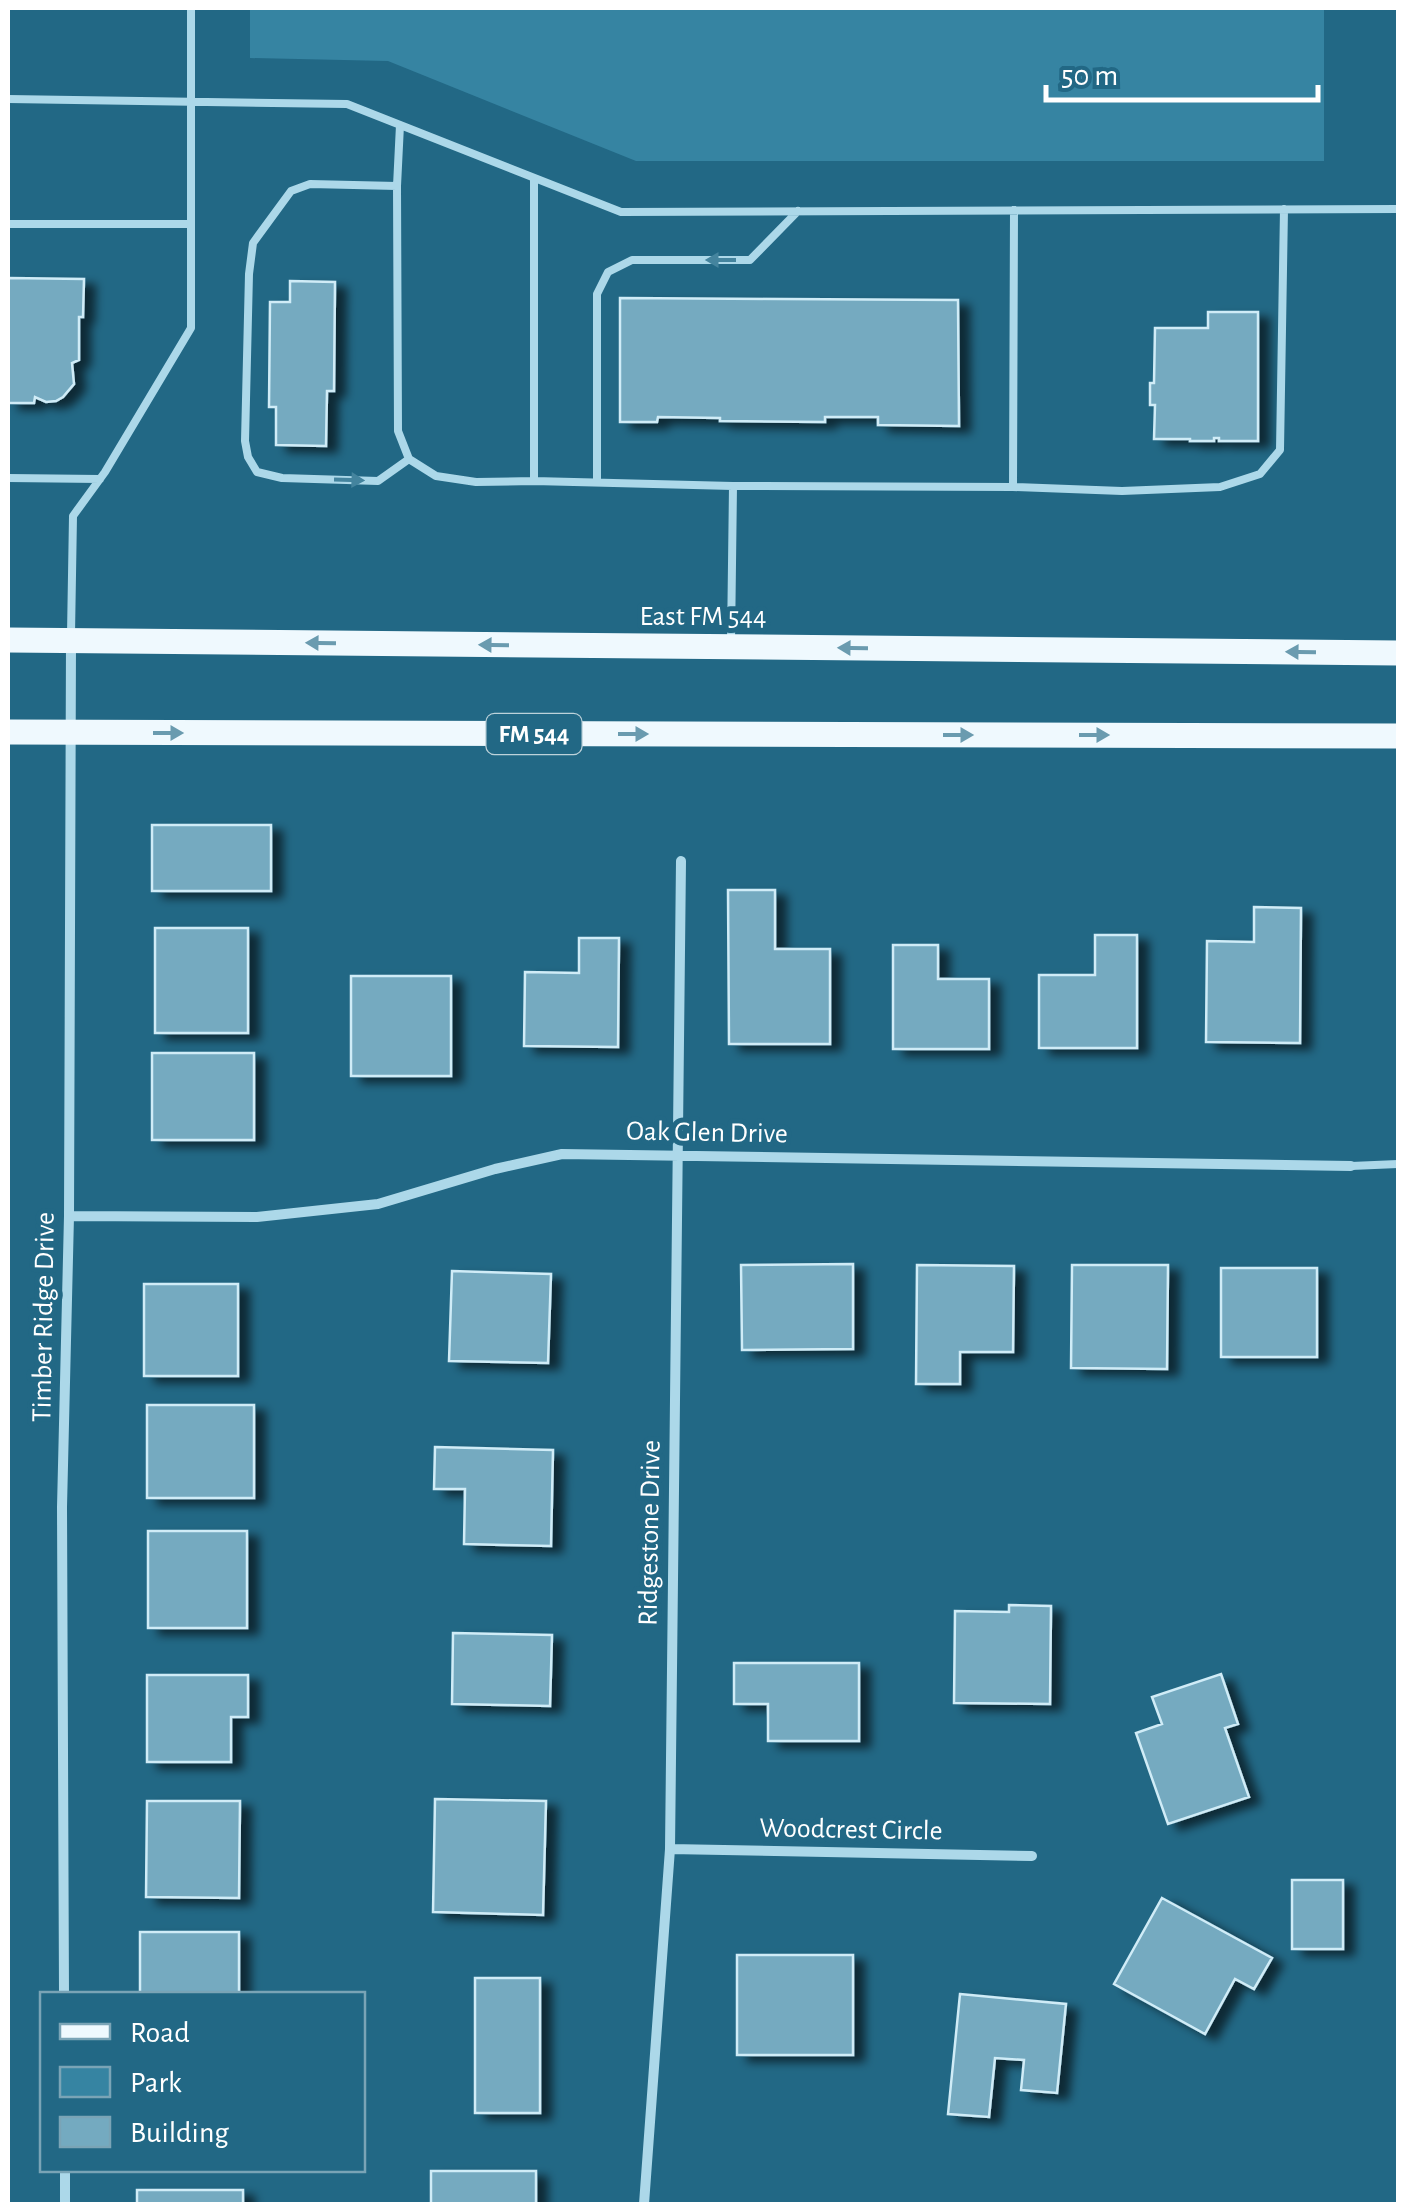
<svg xmlns="http://www.w3.org/2000/svg" width="1406" height="2212" viewBox="0 0 1406 2212" font-family="'Alegreya Sans',sans-serif">
<defs>
<filter id="shadow"><feDropShadow dx="11" dy="6" stdDeviation="5" flood-color="#0009"/></filter>
</defs>
<rect width="100%" height="100%" fill="#226885"/>
<path fill="#3684a2" d="M250,8H1324V161H636L388,61L250,58Z"/>
<path fill="#74aac0" stroke="#d0ecf7" stroke-width="2.5" filter="url(#shadow)" d="M8,278L84,279L83,317H79V360L72,363L74,384L63,397L56,401L46,402L35,397L34,403H8Z
M290,281L335,282L334,391H327L326,446L276,445V407H269L270,302H290Z
M620,298L958,300L959,426L878,425V417H825V422L720,421V418L658,417L657,422H620Z
M1208,312H1258V441H1219V438H1214V441H1190V439H1154L1155,405H1150V383H1154L1155,328H1208Z
M152,825H271V891H152Z
M728,890H775V949H830V1044H729Z
M1254,907L1301,908L1300,1043L1206,1042L1207,941L1254,942Z
M155,928H248V1033H155Z
M1095,935H1137V1048H1039V975H1095Z
M579,938H619L618,1047L524,1046L525,972L579,973Z
M893,945H938V979H989V1049H893Z
M351,976H451V1076H351Z
M152,1053H254V1140H152Z
M853,1264V1349L742,1350L741,1265Z
M917,1265L1014,1266L1013,1352H960V1384H916Z
M1072,1265H1168L1167,1369L1071,1368Z
M1221,1268H1317V1357H1221Z
M452,1271L551,1274L548,1363L449,1361Z
M144,1284H238V1376H144Z
M147,1405H254V1498H147Z
M435,1447L553,1450L551,1546L464,1544L465,1489H434Z
M148,1531H247V1628H148Z
M1009,1605L1051,1606L1050,1704L954,1703L955,1611L1009,1612Z
M453,1633L552,1635L550,1706L452,1704Z
M734,1663H859V1741H768V1704H734Z
M1221,1674L1238,1724L1225,1728L1249,1797L1168,1824L1136,1733L1162,1724L1152,1697Z
M147,1675H248V1717H231V1762H147Z
M435,1799L546,1801L543,1915L433,1912Z
M147,1801H240L239,1898L146,1897Z
M1292,1880H1343V1949H1292Z
M1162,1898L1272,1958L1254,1989L1235,1979L1205,2034L1114,1984Z
M140,1932H239V1994H140Z
M737,1955H853V2055H737Z
M475,1978H540V2113H475Z
M960,1994L1066,2004L1057,2093L1021,2090L1024,2060L995,2058L989,2117L948,2114Z
M431,2171H536V2204H431Z
M137,2190H243V2204H137Z"/>
<g fill="none" stroke-linecap="round" stroke-linejoin="round">
<path stroke="#acd8e9" stroke-width="8" d="M8,99L347,104L621,212L1398,209
M400,125L397,186L398,431L409,459L436,476L476,482L534,481L733,486L731,641
M534,178V481
M397,186L310,184L291,191L253,243L249,274L245,441L248,457L257,472L282,478L378,481L409,459
M8,224H191
M8,478L100,479
M597,482V294L608,272L632,260H750L798,211
M733,486L1013,487L1014,210
M1013,487L1122,491L1220,487L1260,474L1280,450L1284,209
M71,634L73,516L105,472L191,328V8
M1351,1166L1398,1164"/>
<path stroke="#acd8e9" stroke-width="10" d="M69,1216L257,1217L378,1204L495,1169L562,1154L1351,1166
M670,1849L1032,1856
M64,1994L62,1507L69,1216L71,642
M65,2170V2204
M644,2204L670,1849L681,861"/>
<path stroke="#eff9fe" stroke-width="25" d="M8,640L1398,653
M8,732L1398,736"/>
</g>
<defs><path id="oneway-solid" d="M-6-.8H1V-3.2L6.5 0L1 3.2V.8H-6Z" transform="scale(2.5)"/></defs>
<g fill="#44849e">
<use href="#oneway-solid" transform="translate(721 260) rotate(180)"/>
<use href="#oneway-solid" transform="translate(349 480) rotate(2)"/>
</g>
<g fill="#6a9baf">
<use href="#oneway-solid" transform="translate(321 643) rotate(-179)"/>
<use href="#oneway-solid" transform="translate(494 645) rotate(-179)"/>
<use href="#oneway-solid" transform="translate(853 648) rotate(-179)"/>
<use href="#oneway-solid" transform="translate(1301 652) rotate(-179)"/>
<use href="#oneway-solid" transform="translate(168 733)"/>
<use href="#oneway-solid" transform="translate(633 734)"/>
<use href="#oneway-solid" transform="translate(958 735)"/>
<use href="#oneway-solid" transform="translate(1094 735)"/>
</g>
<g text-anchor="middle" dominant-baseline="central" stroke-width="10" stroke-linejoin="round" paint-order="stroke">
<rect fill="#226885" stroke="#bdd2da" stroke-width="2.5" x="486.5" y="714" width="95" height="40" rx="8"/>
<g font-size="25" font-weight="bold" fill="#fff">
<text x="534" y="734">FM 544</text>
</g>
<g font-size="28" fill="#fff" stroke="#226885">
<text x="703" y="617">East FM 544</text>
<text transform="translate(707 1133) rotate(1)">Oak Glen Drive</text>
<text transform="translate(44 1317) rotate(-89)">Timber Ridge Drive</text>
<text transform="translate(650 1533) rotate(-89)">Ridgestone Drive</text>
<text transform="translate(851 1830) rotate(1)">Woodcrest Circle</text>
</g>
</g>
<rect width="1406" height="2212" fill="none" stroke="#ffffff" stroke-width="20"/>
<rect x="40" y="1992" width="325" height="180" fill="#226885" stroke="#7aa4b6" stroke-width="2.5"/>
<rect x="60" y="2024" width="50" height="15" fill="#eff9fe" stroke="#7aa4b6" stroke-width="2.5"/>
<text x="130" y="2042" font-size="30" fill="#ffffff">Road</text>
<rect x="60" y="2067" width="50" height="30" fill="#3684a2" stroke="#7aa4b6" stroke-width="2.5"/>
<text x="130" y="2092" font-size="30" fill="#ffffff">Park</text>
<rect x="60" y="2117" width="50" height="30" fill="#74aac0" stroke="#7aa4b6" stroke-width="2.5"/>
<text x="130" y="2142" font-size="30" fill="#ffffff">Building</text>
<path d="M1046 85v15h272v-15" fill="none" stroke="#ffffff" stroke-width="5"/>
<text x="1061" y="85" font-size="30" fill="#ffffff" stroke="#226885" stroke-width="8" paint-order="stroke">50 m</text>
</svg>
